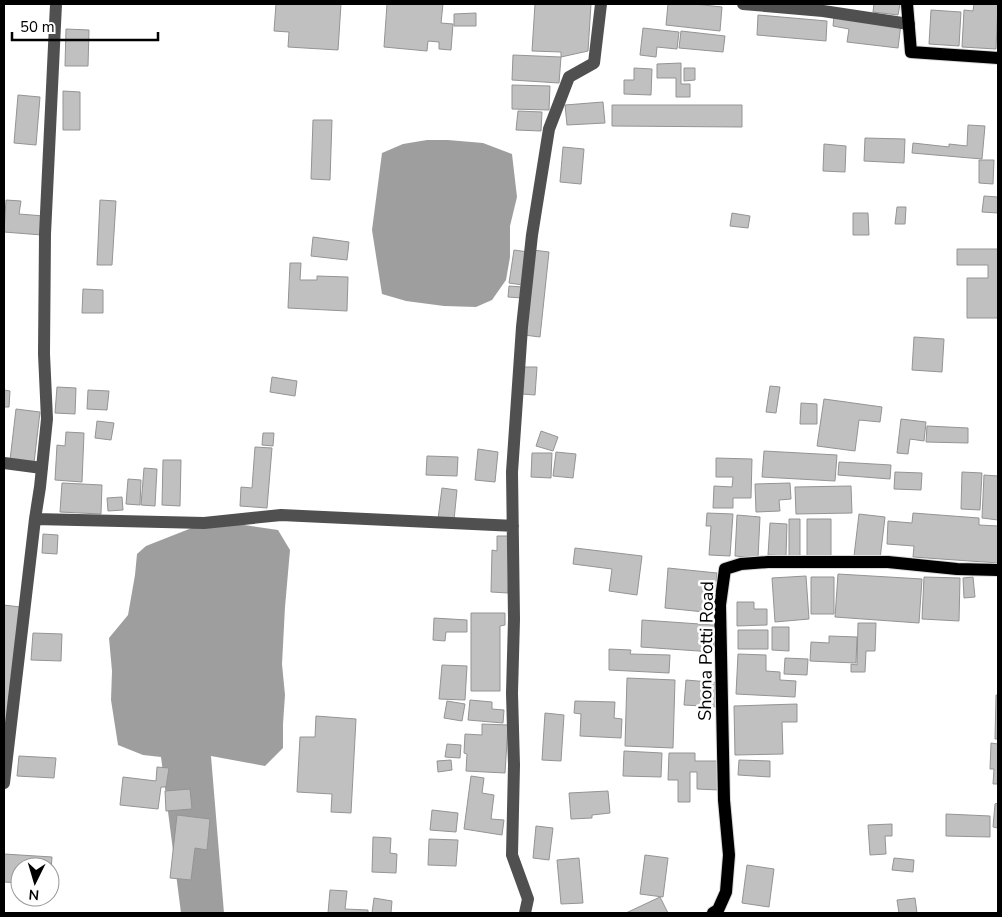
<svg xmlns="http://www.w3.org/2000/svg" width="1002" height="917" viewBox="0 0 1002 917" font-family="'Nunito Sans',sans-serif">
<rect width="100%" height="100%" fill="#fff"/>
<path fill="#9e9e9e" d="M427,140H448L483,143L512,154L517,197L510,226V257L506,280L492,300L476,307L444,306L406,301L382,294L372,230L382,153L403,144Z
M217,518L244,525L278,530L290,550L285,607L282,664L285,695L283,724V748L265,766L211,756L224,913H181L161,757L143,755L118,745L111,700L112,671L109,638L128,615L135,575L137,554L146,546Z"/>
<path fill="#c0c0c0" stroke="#949494" d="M276,4H341L338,50L288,47L289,32L274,31Z
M387,4H443L441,23L453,24L451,50L439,49V42L428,41L427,51L384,47Z
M535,4H591L588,51L561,57V52L532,51Z
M668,4H694L722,7L720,31L666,25Z
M874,4H900L898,15L873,12Z
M974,4H998L996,49L962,47L964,10L973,11Z
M931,10L961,12L959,46L929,44Z
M476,13V26H454V14Z
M758,15L827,21L826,41L757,35Z
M834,16L901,24L898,48L847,42L849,29L833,26Z
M643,28L679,32L677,49L657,47L656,57L640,55Z
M66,29L89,30L88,66H65Z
M681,31L725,36L723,52L679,48Z
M513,55L561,57L559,83L512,80Z
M681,63V84H690V97H676V78H657V64Z
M634,68L652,69L651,95L624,94V80H634Z
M684,68H695V80L684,81Z
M512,85L550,86L549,110L512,109Z
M63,91L80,92V130H63Z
M18,95L40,97L36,145L14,143Z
M603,102L605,123L567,125L565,105Z
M612,105H742V127L612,126Z
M518,111L542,112L541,131L516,130Z
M313,120H332L330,180L311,179Z
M968,125L985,126L982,159L912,153L913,143L949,147V144L967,146Z
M865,138L905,139L904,163L864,161Z
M824,144L846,146L845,172L823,171Z
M563,147L584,149L581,184L560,182Z
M979,160H994L993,184L979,183Z
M984,196L998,197V213L982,212Z
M6,200L21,201L19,214L44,216L42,235L4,232Z
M100,200L116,201L112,265H97Z
M897,207H906L905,224H895Z
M732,213L750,216L748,228L730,226Z
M853,213H868L869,235H853Z
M313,237L349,242L347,260L311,256Z
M957,249H998V318H967V278H988V265H957Z
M514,250L528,252L523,285L509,283Z
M533,250L549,252L540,337L524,335Z
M290,263H301L300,280H317V276L348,277L347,311L288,308Z
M509,286L523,287L522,298L508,297Z
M83,289L103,290V313H82Z
M914,337L944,339L942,372L912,370Z
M524,367H537L535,395L522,394Z
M272,377L297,381L295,396L270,392Z
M770,386L780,387L776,413L766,412Z
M57,387L76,388L75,414L55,413Z
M4,390L10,391L9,407H4Z
M88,390L109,391L107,410L87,409Z
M824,399L882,407L880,422L859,420L855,451L817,446Z
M801,403L817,404V424H800Z
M16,409L40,412L34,463L10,460Z
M901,419L926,422L924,441L910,439L908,454L897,453Z
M97,421L114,423L111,440L95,438Z
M927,426L968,428V443L926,442Z
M541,431L558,437L553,451L536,446Z
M66,432L84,433L82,482L55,480L57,445L65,446Z
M263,433H274L273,446L262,445Z
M255,447L272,448L267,508L240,506L241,487L252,488Z
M478,449L498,452L495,482L475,480Z
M764,451L837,455L835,481L762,477Z
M556,452L576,454L573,478L553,476Z
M532,453H552L551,478L531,477Z
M427,456L458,457L457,476L426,475Z
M716,458L752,459L751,498H733V508H713L714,486L732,487L733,477H716Z
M163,460H181L180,506L162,505Z
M839,462L891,465L890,479L838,475Z
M144,468L157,469L155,506L141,505Z
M895,472L922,473L921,490L894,489Z
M962,472L982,473L980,510L961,509Z
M984,475L998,476V520L982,518Z
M128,479L141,480L140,505L126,504Z
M62,483L102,485L101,514L60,512Z
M790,483L791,499L779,500L780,511L756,512L755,484Z
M851,486L852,513L796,514L795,487Z
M442,488L457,490L454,520L438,519Z
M122,497L123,510L108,511L107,498Z
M707,513L733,514L730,556L709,555L711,526H706Z
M913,513L979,518V525L998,526V563L913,557L914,546L887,544L888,521L912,523Z
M859,514L885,517L880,559L854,556Z
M737,515L760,517L758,558L735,556Z
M789,519H800V560H789Z
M807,519H831V558H807Z
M770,523L787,524L786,556L768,555Z
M43,534L58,535L57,554L42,553Z
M497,536H510L508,593L491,592L492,550L497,551Z
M575,548L642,556L637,595L609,591L612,569L573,564Z
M668,568L717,573L714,613L665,608Z
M838,574L922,579L919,623L835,617Z
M806,576L809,619L775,622L772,578Z
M811,577H834V614H811Z
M924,577L960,578L959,621L922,619Z
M973,577L975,597L964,598L963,578Z
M737,602H754V609H767V625L737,626Z
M4,605L20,607L4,742Z
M471,613H505V625L500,626V691H471Z
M434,618L467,620V632H446L445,641L433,640Z
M642,620L714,625L713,652L641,647Z
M858,623H876L875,651H866L865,672H851V664L857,665Z
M772,627H789V651L772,650Z
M738,630H768V649H738Z
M33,633L62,634L61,661L31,660Z
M829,636L857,637L856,663L810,661L811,642L829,643Z
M609,649L631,650L630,654L670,655L669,673L609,670Z
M738,654L766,655V671L780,672V680L796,681L795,697L736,694Z
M785,658L808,659L807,675L784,674Z
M442,665L467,666L465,700L439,699Z
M627,678L675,680L673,748L625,746Z
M686,680L721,683L719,707L684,705Z
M996,695H998V739H995Z
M470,700L492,702V709L504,710L503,723L468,720Z
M447,701L465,704L462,721L444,718Z
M575,701L615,702L614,718L622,719L621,738L580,736L581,714L574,713Z
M797,704V722H782L783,754L735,755L734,706Z
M545,713L564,715L561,761L542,760Z
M316,716L356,719L351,813L331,812L332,794L297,792L300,737H315Z
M482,724L508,725L505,773L466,771L467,754L464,753L465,734L482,735Z
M991,743L998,744V784H993L994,769H990Z
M447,744L461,745L460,758L445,757Z
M624,751L662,753L661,777L623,776Z
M669,753H695V761H719V790L697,789V772H690V802H678V780H668Z
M19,756L56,758L54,778L17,776Z
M451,760L452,770L438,772L437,761Z
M739,760L770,761V777L738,775Z
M157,767L169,768L166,787H161L158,809L120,805L123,777L156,781Z
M471,776L484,778L482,793L494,795L491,819L504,820L502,835L464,829Z
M190,789L192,809L166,811L165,791Z
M608,791L610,813L592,815V818L571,819L569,793Z
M998,803V828L993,827L995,804Z
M432,810L458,813L456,832L430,830Z
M946,814L990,816V837L946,836Z
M177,815L210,819L207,850L195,848L191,880L170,878Z
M892,824V836H885L886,854L870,855L868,825Z
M536,826L553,828L549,860L533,858Z
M373,837L391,838L390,853L397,854L396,873L372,872Z
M429,839L458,840L456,866L428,865Z
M4,854L52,857L50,884V867H20V883L4,882Z
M645,855L668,858L663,897L640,894Z
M579,858L583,903L561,904L557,860Z
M894,858L914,860L913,872L892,870Z
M747,865L774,869L769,907L742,903Z
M330,890L347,891L345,909L368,910V913H328Z
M660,897L668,913H626Z
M374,898L392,901L391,913H372Z
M915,898L917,913H899L897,900Z"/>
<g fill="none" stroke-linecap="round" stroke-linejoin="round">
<g stroke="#dbdbdb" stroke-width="14">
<path id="major" d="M907,4L911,52L998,58
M713,913L718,910L726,892L729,855L724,800L720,605L725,569L741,564L768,562H888L957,569L998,570"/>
</g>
<path stroke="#505050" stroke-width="12" d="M743,4L823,11L909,24
M4,463L42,468
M35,519L204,523L281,515L513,526
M4,783L35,519L40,487L47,419L44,354L45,234L56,4
M525,913L528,899L512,855L514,765L512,693L514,619L512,472L522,327L532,235L549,129L569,77L594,63L601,4"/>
<use href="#major" stroke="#000" stroke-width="12"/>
</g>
<g text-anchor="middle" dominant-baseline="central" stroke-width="5" stroke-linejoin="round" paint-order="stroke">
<g font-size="18" fill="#000" stroke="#fff">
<text transform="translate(706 651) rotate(-89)">Shona Potti Road</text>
</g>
</g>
<rect width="1002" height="917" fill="none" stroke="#000000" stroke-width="10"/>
<g transform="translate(35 882) rotate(185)"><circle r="24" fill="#ffffff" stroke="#999999"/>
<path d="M0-4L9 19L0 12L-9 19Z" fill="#000000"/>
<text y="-8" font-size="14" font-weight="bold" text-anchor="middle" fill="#000000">N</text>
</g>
<path d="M12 32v8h146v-8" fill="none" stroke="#000000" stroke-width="2.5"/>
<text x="20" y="32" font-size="15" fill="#000000" stroke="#ffffff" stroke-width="4" paint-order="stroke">50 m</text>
</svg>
